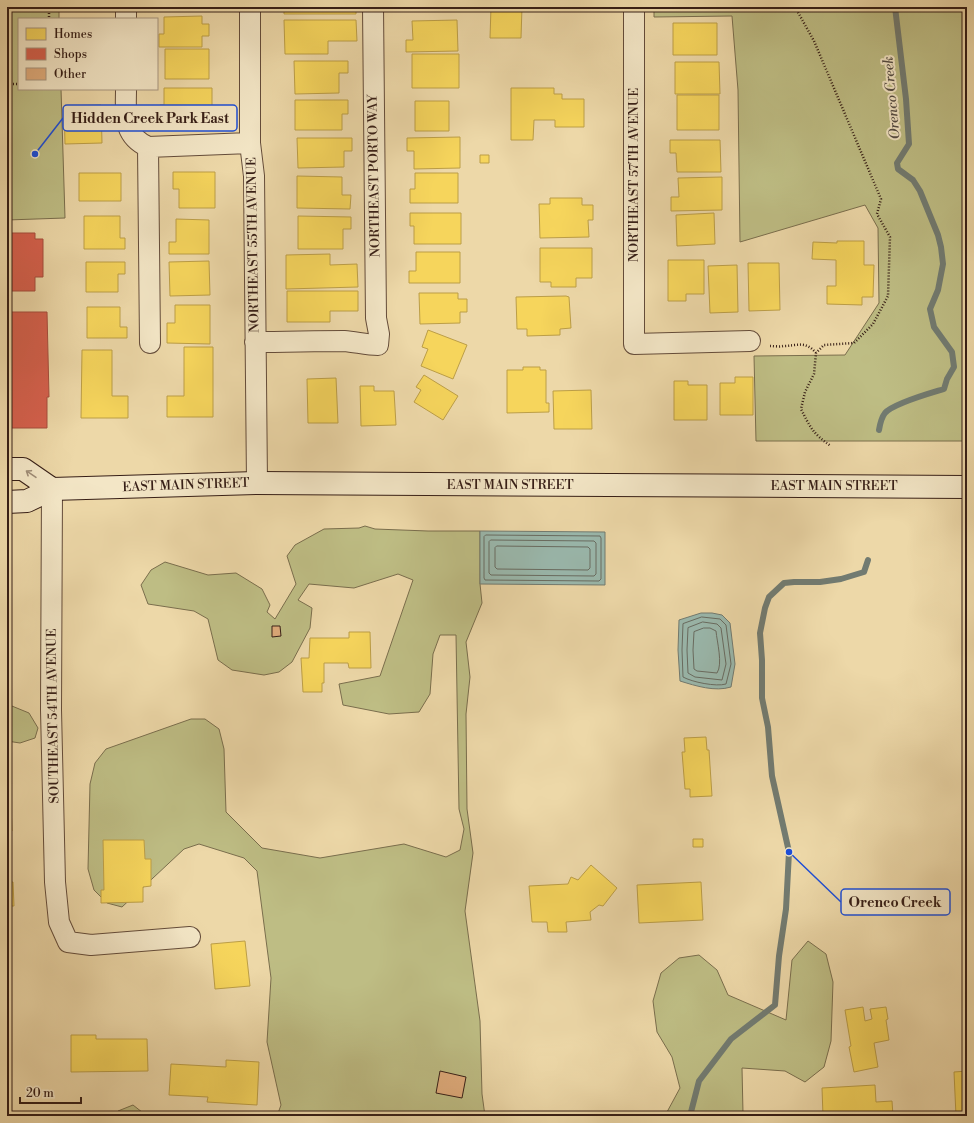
<svg xmlns="http://www.w3.org/2000/svg" width="974" height="1123" viewBox="0 0 974 1123" font-family="'Libre Bodoni',serif">
<rect width="100%" height="100%" fill="#edd8a8"/>
<filter id="stains"><feTurbulence type="fractalNoise" baseFrequency=".005" numOctaves="4"/><feColorMatrix values="0 0 0 0 .2 0 0 0 0 .09 0 0 0 0 .02 0 0 0 .5 -.17"/></filter>
<radialGradient id="worn" r=".72"><stop offset=".6" stop-color="#630" stop-opacity="0"/><stop offset="1" stop-color="#630" stop-opacity=".3"/></radialGradient>
<path fill="#bebd84" stroke="#7a6e4d" d="M7,7H59V19H19V89H61L65,218L7,220Z
M654,7H967V441H756L754,356L845,355L879,303L878,228L865,205L740,242L738,90L732,16L654,17Z
M365,526L375,529L428,531H480V584L482,603L466,642L470,677L466,714L467,809L473,853L465,911L480,1021L482,1094L485,1116H277L281,1105L267,1042L271,978L257,871L244,858L199,844L184,849L122,907L107,903L94,890L88,869L90,784L95,763L106,749L191,719H205L219,729L224,749L226,812L262,848L320,858L404,844L446,857L460,850L464,829L459,809L456,635H440L433,654L430,694L419,712L389,714L343,705L339,684L380,676L413,580L398,574L354,588L309,584L298,600L312,608L310,628L292,662L279,672L264,675L232,670L218,660L208,619L194,611L148,604L141,585L151,570L165,562L208,575L236,573L262,589L270,605L267,612L275,619L296,584L287,556L295,545L324,529L359,528Z
M7,704L29,713L38,728L35,738L20,743L7,741Z
M808,941L826,954L833,982L831,1041L824,1067L805,1082L785,1071L742,1068L743,1113L745,1116H659L667,1112L680,1088L672,1057L657,1032L653,1001L661,973L679,958L699,955L717,970L728,995L786,1020L792,960Z
M133,1105L147,1116H118V1111Z"/>
<path fill="#9ab9ae" stroke="#727b71" d="M480,531L605,532V585L480,584Z
M701,613H712L722,615L730,623L735,664L731,687C715,692 696,686 680,681L678,650L679,620Z"/>
<path fill="#f6d55c" stroke="#bc9e47" d="M284,7H356V14H284Z
M412,7H458V9L412,10Z
M491,7H522L521,38H490Z
M202,16V24H209V36H202V47H159V34H164V17Z
M284,20H356L357,41H328V54H285Z
M457,20L458,51L406,52V40H413L412,21Z
M673,23H717V55H673Z
M165,49H209V79H165Z
M412,54H459V88H412Z
M294,61H348V73H339V93L295,94Z
M675,62H719L720,94H675Z
M164,88H212V120H160V105H164Z
M511,88H554V94H562V99H584V127H555V120H534L533,140H511Z
M677,95H719V130H677Z
M295,100H348V114H342V130H295Z
M415,101H449V131H415Z
M101,105L102,143L65,144L64,106Z
M460,137V168L414,169V151H407V138Z
M297,138H352V151H344V167L298,168Z
M670,140H720L721,172H677L676,153H670Z
M480,155H489V163H480Z
M173,172H215V208H179V189H173Z
M79,173H121V201H79Z
M415,173H458V203H410V189H415Z
M297,176L342,177V195H351L350,209L297,208Z
M722,177V210L671,211V197H679L678,178Z
M550,198H582V205H593V220H588L589,237L540,238L539,204H550Z
M410,213H461V244H414V226H410Z
M714,213L715,244L677,246L676,215Z
M84,216H120V238H125V249H84Z
M298,216L351,217V229H343V249H298Z
M176,219L209,220V254H169V242H176Z
M837,241H864V265H874L873,297H862V305L827,304V286H836V260L812,259L813,242L837,243Z
M540,248H592V278H576V287H551V282H540Z
M416,252H460V283H409V271H416Z
M330,254V265L357,264L358,287L286,289V255Z
M668,260H704V294H686V301H668Z
M209,261L210,295L170,296L169,262Z
M86,262H125V274H118V292H86Z
M748,263H779L780,310L749,311Z
M737,265L738,312L710,313L708,266Z
M287,291H358V311H330V322H287Z
M419,293H458V299H467V312H460V323L420,324Z
M566,296L569,297L571,328L560,329V335L527,336V329H517L516,297Z
M175,305H210V344L167,343V323H175Z
M87,307H120V327H127V338H87Z
M428,330L467,345L453,379L421,366L428,349L422,347Z
M184,347H213V417H167V396H184Z
M82,350H112V396H128V418H81Z
M523,367H540V370H546V403H549V412L507,413V370H523Z
M424,375L458,396L443,420L414,402L421,390L416,387Z
M735,377H753V415H720V383H735Z
M336,378L338,423H308L307,379Z
M674,381H688V385H707V420H674Z
M360,386H374V391H394L396,425L361,426Z
M591,390L592,429H554L553,391Z
M349,632H370L371,668H349L348,663H324V683H322V692H303L301,658H309L310,638H349Z
M706,737L707,750H709L712,796L690,797V789H685L682,752H685L684,738Z
M7,804H11L12,831H7Z
M693,839H703V847H693Z
M103,840H144L145,859H151V886L143,887V902L101,903V890H104Z
M7,865V882H13L14,906H8V914H7Z
M591,865L617,888L603,906L599,905L590,912L591,920L566,922L567,932H548L547,922H532L529,886L568,884L571,877L578,880Z
M701,882L703,920L639,923L637,885Z
M245,941L250,986L215,989L211,944Z
M863,1007L865,1021L872,1019L870,1009L886,1007L888,1019L886,1020L889,1040L874,1043L878,1067L854,1072L849,1047L851,1046L845,1010Z
M71,1035H96V1039H147L148,1071L71,1072Z
M226,1060L259,1062L257,1105L207,1102L208,1097L169,1095L171,1064L226,1067Z
M967,1071V1116H956L954,1072Z
M875,1085L876,1102L892,1101L893,1116H823L822,1088Z"/>
<path fill="#d6604d" stroke="#a64c3c" d="M7,233H35V239H43V277H35V291H7Z
M7,312H47L49,397H47V428H7Z"/>
<g fill="none" stroke-linecap="round" stroke-linejoin="round">
<path stroke="#686c62" stroke-width="1" d="M486,535L600,536L601,538V579L599,581L485,580L484,578V537Z
M491,540L594,541L596,543V574L594,576L491,575L489,573V542Z
M497,546L588,547L590,549V568L588,570L497,569L495,567V548Z
M702,617L720,619L726,625L731,664L726,684C716,687 692,682 683,677L682,650L683,624Z
M703,622L717,624L721,628L726,664L722,680L695,677L688,673L687,650L688,628Z
M704,628H710L716,631C717,642 723,664 717,673L697,671L694,669L693,650L694,632Z"/>
<path stroke="#727b71" stroke-width="6" d="M879,430C880,424 881,418 885,413C894,403 931,393 944,389L947,379L954,367L952,352L934,327L930,309L938,290L943,264L941,247L938,235L920,191L913,180L898,169L897,163L909,144L906,99L895,7
M690,1116L699,1081L731,1039L775,1005L779,956L786,909L789,852L772,776L768,727L762,698V660L760,633L765,608L769,597L784,583L794,582H820L841,579L864,572L868,560"/>
</g>
<path fill="#e0ac7c" stroke="#361e16" d="M272,626H280L281,636L272,637Z
M440,1071L466,1077L462,1098L436,1093Z"/>
<g fill="none" stroke-linecap="round" stroke-linejoin="round">
<g stroke="#644c3a" stroke-width="22">
<path id="street" d="M126,7V19
M250,7V143L254,176L257,483
M634,7V344L750,341
M126,89C126,114 122,135 148,147L250,143
M148,147L150,343
M255,342C285,342 315,341 344,341C356,342 367,345 378,345L379,334L376,318L373,7
M52,489L51,710L55,882L59,922L68,942L91,945L190,937"/>
</g>
<g stroke="#361e16" stroke-width="24">
<path id="secondary" d="M7,469H23L52,489
M7,502L27,501L52,489L257,483L967,487"/>
</g>
<path stroke="#361e16" stroke-width="2.5" stroke-dasharray="1 2" stroke-linecap="butt" d="M49,7V19
M795,7L814,41L881,199L877,214L890,237L888,296L873,324L854,343L824,345L816,353L814,374L805,392L801,409C810,427 813,434 831,446
M8,115V84H19
M770,346C774,346 779,347 783,346C797,346 805,340 816,353"/>
<use href="#street" stroke="#f3e6c6" stroke-width="20"/>
<use href="#secondary" stroke="#f3e6c6" stroke-width="22"/>
</g>
<defs><path id="oneway-shaft" d="M-6 0H5M1.5-3L5.5 0L1.5 3" fill="none" stroke-width="1.6" stroke-linecap="round" stroke-linejoin="round"/></defs>
<use stroke="#9e8c77" href="#oneway-shaft" transform="translate(31 474) rotate(-146)"/>
<g text-anchor="middle" dominant-baseline="central" stroke-width="4" stroke-linejoin="round" paint-order="stroke">
<g font-size="13" fill="#361e16" stroke="#f3e6c6">
<text transform="translate(634 175) rotate(-90)">NORTHEAST 57TH AVENUE</text>
<text transform="translate(374 176) rotate(-91)">NORTHEAST PORTO WAY</text>
<text transform="translate(253 245) rotate(-91)">NORTHEAST 55TH AVENUE</text>
<text transform="translate(186 485) rotate(-2)">EAST MAIN STREET</text>
<text x="510" y="485">EAST MAIN STREET</text>
<text x="834" y="486">EAST MAIN STREET</text>
<text transform="translate(53 716) rotate(-91)">SOUTHEAST 54TH AVENUE</text>
</g>
<g font-size="14" font-style="italic" fill="#544c44" stroke="#f3e6c6">
<text transform="translate(892 98) rotate(-95)">Orenco Creek</text>
</g>
</g>
<path fill="none" stroke="#1d4ed8" stroke-width="1.5" d="M35 154L63 118M789 852L841 902"/>
<g fill="#1d4ed8" stroke="#f3e6c6" stroke-width="1.5">
<circle cx="35" cy="154" r="4"/>
<circle cx="789" cy="852" r="4"/>
</g>
<g fill="#f3e6c6" stroke="#1d4ed8" stroke-width="1.5">
<rect x="63" y="105" width="174" height="26" rx="4"/>
<rect x="841" y="889" width="109" height="26" rx="4"/>
</g>
<g font-size="14" text-anchor="middle" font-weight="bold" fill="#361e16">
<text x="150" y="123">Hidden Creek Park East</text>
<text x="895" y="907">Orenco Creek</text>
</g>
<rect width="974" height="1123" fill="none" stroke="#edd8a8" stroke-width="24"/>
<rect x="8" y="8" width="958" height="1107" fill="none" stroke="#361e16" stroke-width="2"/>
<rect x="12" y="12" width="950" height="1099" fill="none" stroke="#361e16"/>
<rect x="18" y="18" width="140" height="72" fill="#f3e6c6" stroke="#a79680"/>
<rect x="26" y="28" width="20" height="12" fill="#f6d55c" stroke="#a79680"/>
<text x="54" y="38" font-size="12" fill="#361e16">Homes</text>
<rect x="26" y="48" width="20" height="12" fill="#d6604d" stroke="#a79680"/>
<text x="54" y="58" font-size="12" fill="#361e16">Shops</text>
<rect x="26" y="68" width="20" height="12" fill="#e0ac7c" stroke="#a79680"/>
<text x="54" y="78" font-size="12" fill="#361e16">Other</text>
<path d="M20 1097v6h61v-6" fill="none" stroke="#361e16" stroke-width="2"/>
<text x="26" y="1097" font-size="12" fill="#361e16" stroke="#f3e6c6" stroke-width="3" paint-order="stroke">20 m</text>
<rect width="100%" height="100%" filter="url(#stains)"/>
<rect width="100%" height="100%" fill="url(#worn)"/>
</svg>
